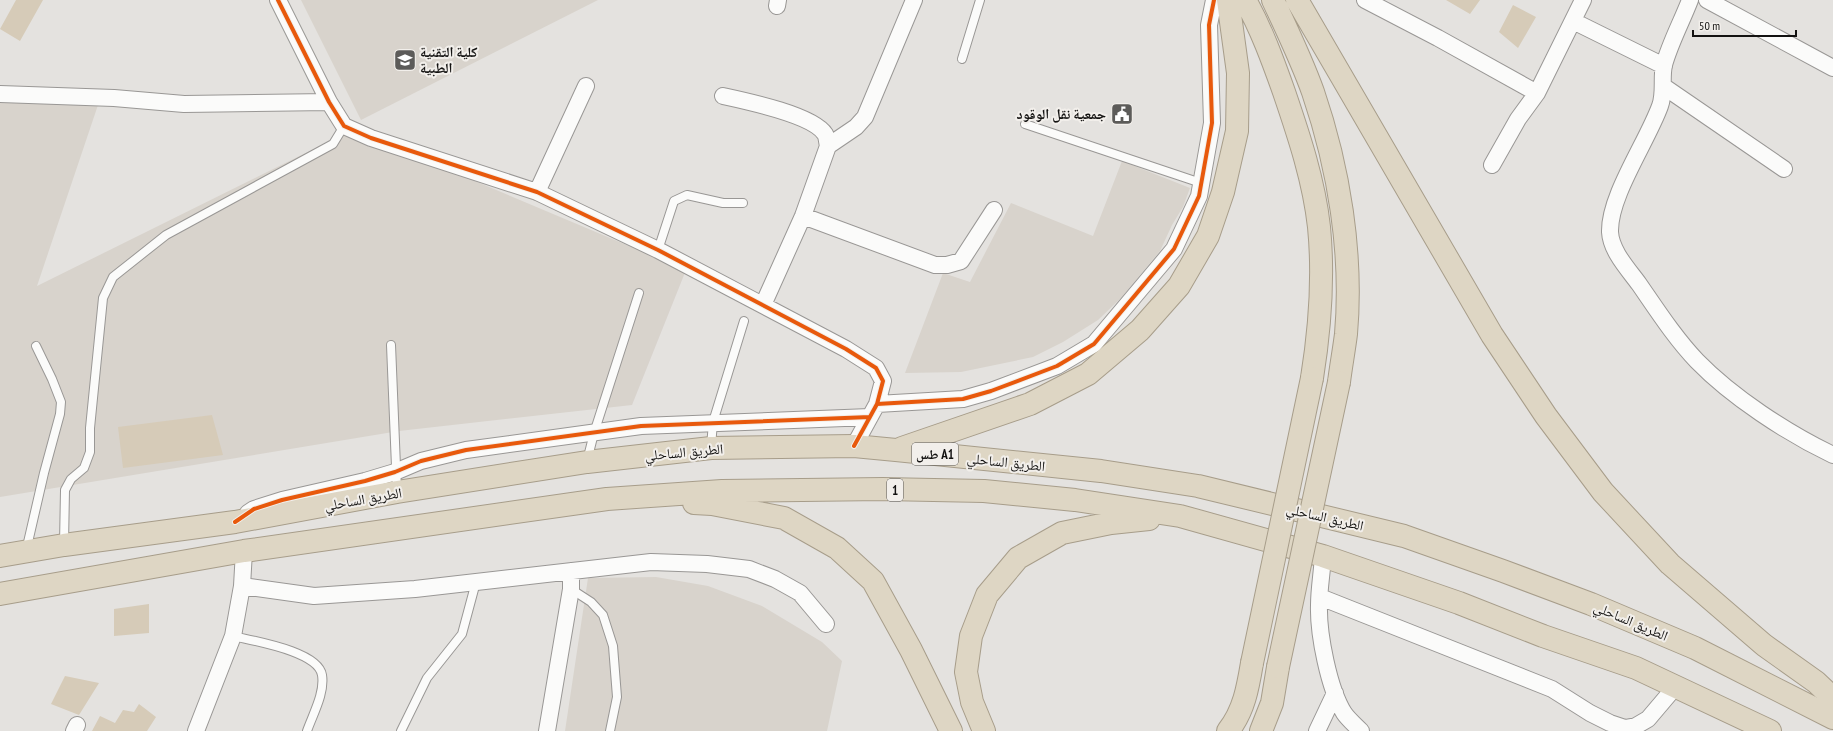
<svg xmlns="http://www.w3.org/2000/svg" width="1833" height="731" viewBox="0 0 1833 731" font-family="'PT Sans Narrow','Noto Naskh Arabic',sans-serif">
<rect width="100%" height="100%" fill="#e4e2df"/>
<path fill="#d8d3cc" d="M301,0H598L361,120Z
M0,101L99,102L37,286L342,135L432,163L686,270L632,405L399,431L0,497Z
M1122,161L1190,188L1183,207L1172,225L1160,251L1121,298L1098,320L1063,342L1033,357L961,372L905,373L943,273L970,282L1011,203L1093,236Z
M656,577L708,586L762,606L822,642L842,661L827,731H565L588,578Z"/>
<path fill="#d6cbb8" d="M16,0H43L20,41L0,29Z
M1446,0H1480L1470,14Z
M1513,5L1536,17L1518,48L1499,32Z
M212,415L223,455L123,468L118,427Z
M149,604V633L114,636V609Z
M65,676L99,683L79,715L51,704Z
M139,704L156,717L147,731H92L100,716L115,723L123,710L134,712Z"/>
<g fill="none" stroke-linecap="round" stroke-linejoin="round">
<g stroke="#999795" stroke-width="10">
<path id="lane" d="M962,59L980,0
M1025,124L1201,183
M658,250L674,201L687,195L723,203H743
M391,345L397,491
M711,447L713,422L744,321
M587,461L594,433L639,293
M64,544L65,490L71,479L84,468L90,452V428L103,298L113,277L166,235L333,144L344,126
M26,551L44,473L60,414L61,402L52,379L36,346
M571,589L591,602L603,615L613,646L617,697L610,731
M233,636C253,641 318,651 322,675C325,693 313,714 307,731
M401,731L427,678L462,634L476,582"/>
</g>
<g stroke="#999795" stroke-width="18">
<path id="street" d="M278,0L329,102L344,126L371,138L537,192L658,250L846,349L876,368L883,381L877,404L854,446
M1365,0L1438,38L1537,93
M1690,0C1682,21 1670,43 1664,65C1661,78 1665,93 1660,106C1647,142 1609,196 1610,232C1611,251 1628,269 1639,284C1657,310 1675,338 1697,361C1732,397 1787,433 1833,455
M1707,0L1833,68
M777,6L778,0
M1573,21L1664,66
M1663,86L1784,169
M0,94L114,98L184,104L329,102
M723,96C746,101 813,115 825,134C827,137 827,143 828,146L803,216L763,305
M828,146L856,127L865,117L914,0
M1492,165L1518,119L1537,93L1583,0
M537,192L586,86
M803,216L935,265H947L961,261L994,210
M877,404L963,399L991,391L1057,366L1094,344L1174,249L1199,196L1212,123L1209,25L1214,0
M248,513L254,509L282,500L365,481L395,472L421,461L466,450L641,426L870,417
M1323,556C1322,573 1319,589 1319,605C1318,634 1329,689 1344,713C1348,719 1355,725 1361,731
M242,586L314,596L415,589L651,562L707,564L749,569L775,579L800,593L826,624
M1320,597L1552,689L1590,713L1610,723L1625,728L1636,726L1648,719L1676,686
M74,731L77,725
M196,731L233,636L242,586L244,551
M547,731L571,589V571
M1317,731L1335,693"/>
</g>
<g stroke="#a79d8a" stroke-width="24">
<path id="highway" d="M1245,0C1261,28 1273,61 1284,92C1299,136 1314,181 1319,227C1324,278 1320,328 1312,378
M1273,0C1287,30 1302,61 1313,92C1339,168 1353,254 1346,334C1344,350 1341,366 1339,382
M1297,0L1492,335L1546,416L1603,492L1670,564L1764,645L1816,682L1833,698
M902,448L1030,404L1088,374L1140,330L1179,286L1208,236L1223,192L1237,131L1238,73L1228,0
M694,503L712,504L784,518L837,548L873,581L911,650L951,731
M0,556L64,545L235,522L397,492L587,462L711,448L854,446L896,450L1101,471L1198,486L1404,536L1503,571L1591,604L1695,648L1833,718
M0,594L244,551L607,499L722,491L883,489L984,491L1075,500L1180,516L1323,556L1459,603L1543,636L1636,668L1770,731
M984,731L972,702L966,672L971,636L987,595L1018,558L1062,533L1111,523L1149,519
M1228,731C1244,711 1248,687 1252,663
M1261,731L1272,703L1278,667"/>
</g>
<use href="#lane" stroke="#fbfbfa" stroke-width="8"/>
<use href="#street" stroke="#fbfbfa" stroke-width="16"/>
<use href="#highway" stroke="#ded6c4" stroke-width="22"/>
<g stroke="#a79d8a" stroke-width="24" stroke-linecap="butt">
<path id="highway-bridge" d="M1252,663L1312,378
M1278,667L1339,382"/>
</g>
<use href="#highway-bridge" stroke="#ded6c4" stroke-width="22"/>
<g stroke="#f2efeb" stroke-width="6">
<path id="cycleway" d="M278,0L329,102L344,126L371,138L537,192L658,250L846,349L876,368L883,381L877,404L854,446
M877,404L963,399L991,391L1057,366L1094,344L1174,249L1199,196L1212,123L1209,25L1214,0
M235,522L254,509L282,500L365,481L395,472L421,461L466,450L641,426L870,417"/>
</g>
<use href="#cycleway" stroke="#e8590c" stroke-width="4"/>
</g>
<defs>
<g id="university-square" transform="scale(1.15)"><rect x="-9" y="-9" width="18" height="18" rx="4" fill="#5c5b59" stroke="#f2efeb"/><path d="M0-5L7-2L0 1L-7-2ZM-4 1L0 2.5L4 1V4Q0 6-4 4Z" fill="#fff"/></g>
<g id="civic-square" transform="scale(1.15)"><rect x="-9" y="-9" width="18" height="18" rx="4" fill="#5c5b59" stroke="#f2efeb"/><path d="M-.6-6.5H3V-4.5H.6V-3L4-1V1h2V6H-6V1h2V-1L-.6-3ZM-1.2 2.5V6h2.4V2.5Z" fill="#fff"/></g>
</defs>
<g fill-rule="evenodd">
<use href="#university-square" x="405" y="60"/>
<use href="#civic-square" x="1122" y="114"/>
</g>
<g text-anchor="middle" dominant-baseline="central" stroke-width="4" stroke-linejoin="round" paint-order="stroke">
<g fill="#f2efeb" stroke="#565452" stroke-width="1">
<rect x="912" y="443" width="46" height="22" rx="3"/>
<rect x="887" y="479" width="16" height="22" rx="3"/>
</g>
<g font-size="13" font-weight="bold" fill="#131211">
<text x="935" y="454">طس A1</text>
<text x="895" y="490">1</text>
</g>
<g font-size="14" font-weight="bold" fill="#131211" stroke="#f2efeb" text-anchor="start">
<text x="420" y="52">كلية التقنية<tspan x="420" dy="16">الطبية</tspan></text>
<text x="1106" y="114" text-anchor="end">جمعية نقل الوقود</text>
</g>
<g font-size="14" fill="#131211" stroke="#f2efeb">
<text transform="translate(684 452) rotate(-5)">الطريق الساحلي</text>
<text transform="translate(1006 462) rotate(6)">الطريق الساحلي</text>
<text transform="translate(363 499) rotate(-10)">الطريق الساحلي</text>
<text transform="translate(1325 517) rotate(13)">الطريق الساحلي</text>
<text transform="translate(1631 621) rotate(23)">الطريق الساحلي</text>
</g>
</g>
<path d="M1693 30v6h103v-6" fill="none" stroke="#131211" stroke-width="2"/>
<text x="1699" y="30" font-size="12" fill="#131211" stroke="#f2efeb" stroke-width="3" paint-order="stroke">50 m</text>
</svg>
